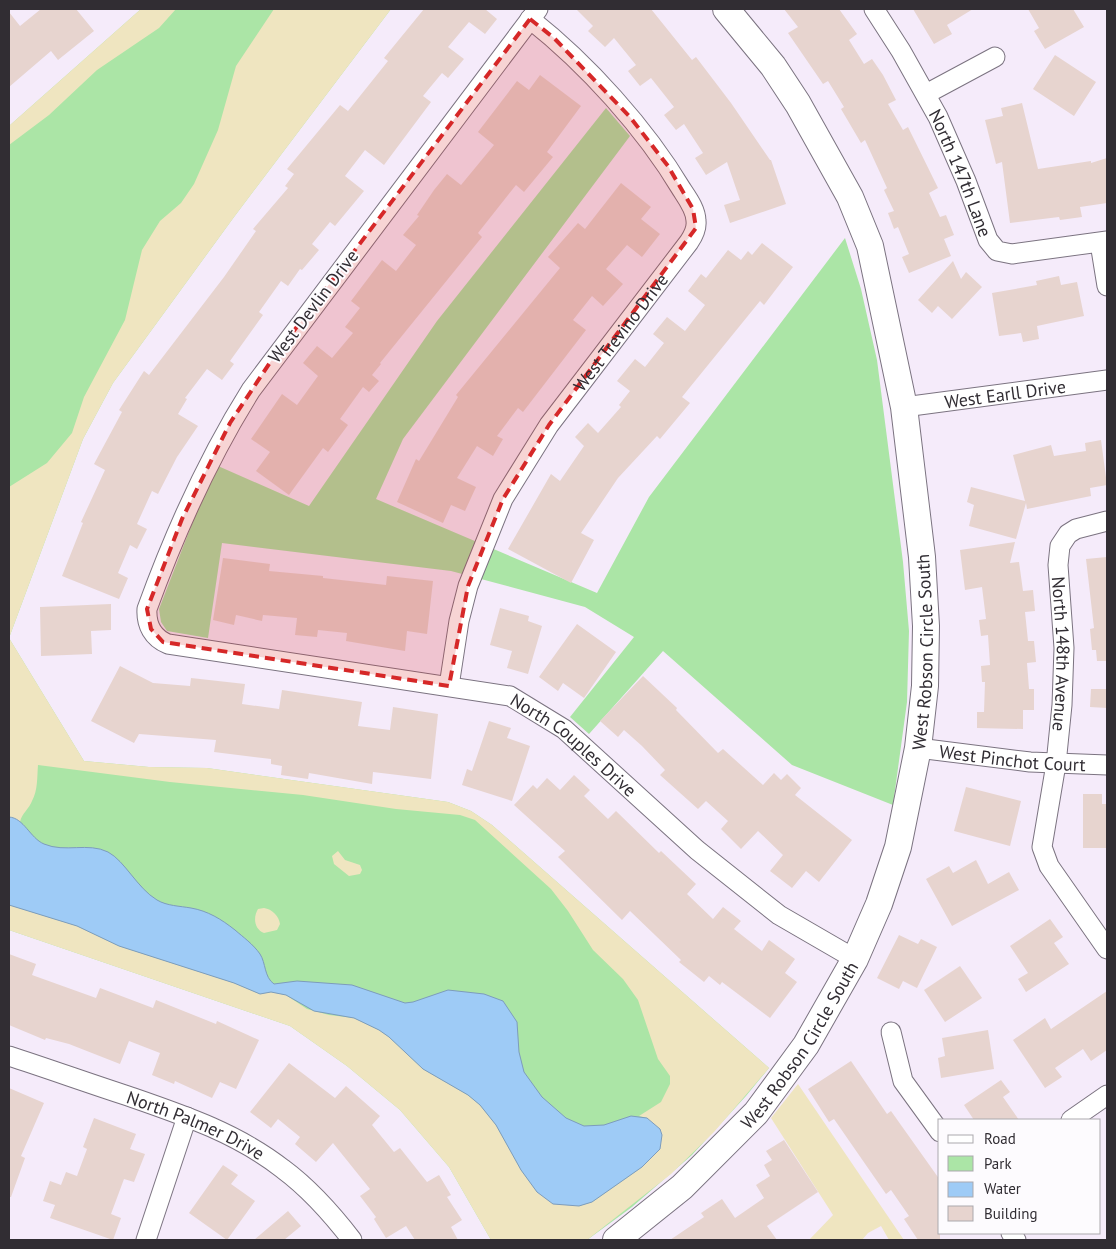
<svg xmlns="http://www.w3.org/2000/svg" width="1116" height="1249" viewBox="0 0 1116 1249" font-family="'PT Sans',sans-serif">
<rect width="100%" height="100%" fill="#f5ebfa"/>
<path fill="#abe5a6" d="M141,9H391L234,217L113,383L83,439L9,638L84,761L149,767L207,768L448,802L471,811L492,825L769,1068L746,1096L692,1155L632,1207L587,1240H491L449,1167L400,1110L347,1066L290,1026L9,930V126Z
M606,108L630,136L403,439L376,499L597,593L649,497L845,238L861,289L877,360L903,562L909,631L907,702L893,805L792,765L663,651L589,734L570,717L634,637L585,607L451,571L222,543L208,638L167,631L161,622L159,609L202,498L218,466L309,506L437,321Z"/>
<path fill="#efe5c0" d="M141,9H176L159,28L97,70L49,115L9,145V126Z
M274,9H391L234,217L113,383L83,439L9,638L84,761L149,767L207,768L448,802L471,811L492,825L769,1068L714,1132L671,1174L587,1240H491L449,1167L400,1110L347,1066L290,1026L9,930V905L77,926L119,946L234,983L260,994L271,992L286,995L307,1009L329,1015L354,1018L379,1030L389,1037L423,1069L468,1095L480,1105L496,1125L521,1170L537,1192L579,1206L592,1202L642,1167L660,1149L647,1118L639,1116L661,1102L670,1084V1076L658,1059L638,1000L623,979L593,950L568,911L551,889L475,820L460,815L396,809L303,795L170,782L38,765C37,777 38,790 32,801C29,809 22,813 20,822L9,817V487L47,463L72,433L84,397L125,320L142,250L160,221L181,203L194,184L218,130L236,66Z
M338,851L345,860L360,865L362,870L360,874L349,876L334,864L332,856Z
M264,908C272,909 279,916 280,924L277,930L264,933C254,929 253,917 258,909Z
M798,1084L904,1240H889L881,1226L868,1233L862,1240H809L833,1215L771,1118Z"/>
<path fill="#9ecbf6" stroke="#7d9cbc" d="M9,817C24,818 30,838 44,844C65,853 88,842 108,852C125,861 137,888 157,900C167,906 180,906 191,908C208,911 221,919 235,930C243,937 253,944 260,954C266,963 264,977 274,984L297,981L352,985L405,1003L413,1002L448,990L484,994L503,1001L517,1022L519,1052L524,1072L542,1097L566,1118L584,1126L604,1125L631,1116L647,1118L660,1129L662,1135L660,1149L642,1167L592,1202L579,1206L553,1204L537,1192L521,1170L496,1125L480,1105L468,1095L423,1069L389,1037L379,1030L354,1018L314,1011L286,995L271,992L260,994L234,983L119,946L77,926L9,905Z"/>
<path fill="#e7d4cf" d="M41,9H76L94,31L58,60L51,51L9,87V12L20,26Z
M424,9H485L497,19L485,34L469,22L448,47L464,59L448,78L442,73L423,96L431,102L384,165L365,150L345,176L364,191L335,226L330,222L312,244L319,250L302,270L300,269L288,286L281,281L259,312L263,315L230,361L234,364L222,380L207,369L185,398L187,399L178,414L198,426L177,457L158,494L152,491L137,524L147,529L137,549L130,545L118,573L128,578L119,599L62,576L83,523L81,522L105,470L94,464L122,412L119,410L144,371L149,375L224,277L256,231L253,229L288,188L285,186L294,174L287,169L340,105L348,111L388,61L384,58Z
M576,9H651L692,60L696,57L731,103L770,160H771L786,204L730,223L724,205L740,200L727,162L706,175L695,158L703,153L684,124L676,130L664,115L674,107L651,78L640,86L628,71L636,65L614,38L605,47L588,31L593,26Z
M784,9H839L857,34L849,40L864,64L872,59L883,75L896,100L888,104L903,130L908,127L938,188L929,193L940,217L946,215L954,235L944,239L951,256L909,273L902,257L909,254L898,227L894,229L888,213L894,211L884,190L887,188L865,140L861,143L841,109L844,107L828,81L823,84L788,33L798,27Z
M913,9H973L947,25L952,34L934,44Z
M1028,9H1073L1084,27L1045,49L1034,31L1039,28Z
M1055,55L1096,82L1074,116L1033,89Z
M540,75L581,106L547,152L553,157L524,192L516,185L478,233L482,237L380,363L381,364L372,375L379,381L369,392L363,387L340,419L348,425L328,452L323,448L289,495L256,471L270,452L251,439L282,394L297,405L318,376L303,363L317,346L332,358L353,333L345,327L360,308L351,301L382,260L396,271L416,245L403,235L419,216L417,215L434,190L447,174L461,185L494,145L478,132L517,81L529,90Z
M1022,103L1038,169L1091,161V163L1107,158V203L1080,207L1082,217L1060,220L1059,217L1010,223L1002,162L996,164L985,120L1003,116L1001,108Z
M621,183L651,207L641,219L660,234L642,257L627,245L606,269L623,284L603,306L592,296L573,320L586,330L523,412L518,408L497,436L503,439L493,456L477,446L457,478L476,487L465,511L451,505L443,523L397,502L416,459L419,461L458,397L456,395L560,268L548,257L578,223L585,229Z
M762,243L793,267L764,305L760,301L682,397L690,403L660,439L657,436L618,478L581,533L594,540L571,583L508,549L551,474L560,481L584,446L575,437L588,423L598,433L621,407L619,405L630,391L617,381L635,359L645,367L664,343L653,334L667,317L685,331L705,305L688,291L701,274L706,278L728,250L741,260L748,251L752,255Z
M953,261L961,279L966,272L982,287L952,319L938,306L932,313L918,300Z
M1059,276L1061,285L1077,282L1084,316L1037,326L1039,339L1023,342L1021,333L999,336L992,293L1037,285L1036,281Z
M1101,440L1107,485L1090,488L1091,496L1027,509L1026,503L1016,539L969,526L974,505L967,502L971,487L1025,501L1013,455L1051,445L1054,456L1086,451L1085,443Z
M1015,542L1010,563L1019,562L1023,591L1033,590L1035,611L1025,612L1028,641H1034L1036,662L1027,663L1029,689H1034V710H1023V729L977,728V712H984L985,682H982L981,666L990,665L988,635L981,636L979,620L986,619L982,587L965,590L960,550Z
M1107,557V661H1097L1096,650H1092L1090,629L1094,628L1086,559Z
M223,558L270,564L269,571L323,576V578L386,585L387,576L433,581L427,634L407,631L405,651L346,641L347,633L318,630L317,637L295,635L297,618L263,615L262,621L236,615L234,625L213,620Z
M111,604V630L91,631L92,654L41,656L40,607Z
M500,608L529,616L528,621L542,626L528,674L507,668L512,651L490,645Z
M577,624L616,652L584,698L563,683L558,691L539,677Z
M120,666L153,683L190,686L191,678L245,684L242,704L279,709L282,690L362,702L358,726L390,730L393,707L438,714L431,779L373,772L372,784L309,773L308,779L281,775L282,766L271,764V759L214,752L216,740L139,734L134,743L91,721Z
M643,676L677,708L676,710L718,753L723,749L763,785L774,773L781,780L787,774L801,788L795,795L852,840L819,882L806,871L792,888L770,871L783,855L758,831L741,849L721,829L728,821L706,801L698,809L660,775L665,770L642,746L624,730L618,737L600,721Z
M1091,689H1107V708L1090,707Z
M489,721L511,728L507,738L530,746L512,801L462,785L467,769L472,771Z
M574,775L590,790L584,796L608,819L616,811L659,853L661,851L696,884L687,894L713,919L723,907L741,921L734,929L762,951L769,940L795,959L785,973L797,982L770,1018L722,982L720,985L709,976L704,982L679,962L681,960L630,911L622,920L558,857L565,851L514,805L533,785L537,789L547,778L560,790Z
M966,787L1021,801L1010,846L954,831Z
M1083,794H1102V804H1107V848H1083Z
M976,860L988,884L1009,872L1019,890L952,926L926,879L949,866L953,873Z
M1050,919L1063,937L1054,943L1069,964L1026,992L1018,979L1028,973L1010,946Z
M899,935L918,944L921,939L937,947L917,988L903,981L899,989L877,978Z
M9,954L36,964L32,975L96,998L100,988L153,1008L156,1000L216,1024L217,1021L259,1040L236,1089L220,1082L212,1098L175,1081L174,1084L152,1075L160,1053L129,1041L120,1064L69,1044L46,1038L45,1040L9,1025Z
M960,966L982,998L945,1022L924,990Z
M1107,991V1050L1091,1061L1083,1049L1055,1068L1062,1077L1045,1088L1013,1040L1045,1018L1051,1029Z
M988,1030L994,1069L941,1078L938,1058L945,1056L942,1038Z
M851,1061L887,1114L891,1111L940,1180V1240H918L904,1219L909,1216L891,1190L886,1194L834,1119L829,1122L808,1089Z
M289,1063L335,1098L346,1086L380,1116L372,1125L394,1152L400,1148L427,1182L439,1175L451,1195L447,1197L462,1220L451,1227L458,1240H415L406,1226L386,1238L374,1219L376,1217L360,1196L370,1189L333,1143L316,1162L295,1144L300,1137L278,1119L271,1128L250,1112Z
M1001,1080L1010,1092L1003,1097L1019,1120H974L964,1105Z
M9,1088L44,1103L21,1156L25,1158L11,1197H9Z
M94,1118L136,1134L130,1149L145,1154L134,1182L124,1179L111,1214L121,1218L113,1240L50,1218L55,1205L43,1201L50,1181L61,1185L66,1172L77,1176L87,1149L83,1147Z
M784,1140L818,1192L767,1226L777,1240H670L704,1217L701,1213L722,1199L735,1218L764,1198L756,1185L770,1176L764,1165L772,1160L766,1151Z
M223,1165L238,1175L231,1184L255,1201L227,1240L189,1213Z
M288,1211L301,1226L284,1240H254Z"/>
<g fill="none" stroke-linecap="round" stroke-linejoin="round">
<g stroke="#7b7380" stroke-width="21">
<g id="street">
<path id="s1" d="M538,9L251,390C207,460 175,532 147,609C146,625 153,638 168,644L510,696L564,729L697,850L779,915L855,959"/>
<path id="s2" d="M874,9L901,51L938,117L966,181L988,240L997,251L1012,254L1107,241"/>
<path d="M926,94L995,57"/>
<path d="M1100,243L1107,286"/>
<path id="s3" d="M904,407L1107,380"/>
<path id="s4" d="M1107,521L1076,529L1068,534L1060,546L1058,565L1064,648L1062,705L1056,764L1042,847L1049,866L1107,949"/>
<path id="s5" d="M449,686L459,621L468,586L503,499L549,425L689,242C693,236 697,229 696,221C696,210 688,199 682,190C645,128 587,64 530,19"/>
<path id="s6" d="M918,748L1030,762L1107,765"/>
<path d="M891,1032L903,1081L940,1132"/>
<path id="s7" d="M9,1056C49,1069 88,1083 128,1096C183,1115 237,1133 283,1169C310,1189 332,1214 352,1240"/>
<path d="M1071,1120L1107,1095"/>
<path d="M1011,1233L1016,1240"/>
<path d="M146,1240L187,1117"/>
</g>
</g>
<g stroke="#7b7380" stroke-width="28">
<g id="secondary">
<path id="s8" d="M616,1240L682,1187L756,1113L806,1045L855,959L879,904L898,847L918,748L925,686L926,626L922,557L904,407L870,246L850,197L798,104L773,66L726,9"/>
</g>
</g>
<use href="#street" stroke="#fff" stroke-width="19"/>
<use href="#secondary" stroke="#fff" stroke-width="26"/>
</g>
<path fill="#d62828" fill-opacity="0.2" stroke="#d62828" stroke-width="4" stroke-dasharray="10 6" stroke-linejoin="round" d="M530,19L554,38L630,117L668,166L693,209L696,228L549,425L503,499L468,586L449,686L163,642L151,629L147,609L182,519L230,423L271,361Z"/>
<g text-anchor="middle" dominant-baseline="central" stroke-width="4" stroke-linejoin="round" paint-order="stroke">
<g font-size="18" fill="#312d33" stroke="#fdfbfe">
<text stroke="none"><textPath href="#s2" startOffset="186">North 147th Lane</textPath></text>
<text transform="translate(313 306) rotate(-53)">West Devlin Drive</text>
<text stroke="none"><textPath href="#s5" startOffset="400">West Trevino Drive</textPath></text>
<text stroke="none"><textPath href="#s3" startOffset="102">West Earll Drive</textPath></text>
<text stroke="none"><textPath href="#s8" startOffset="690">West Robson Circle South</textPath></text>
<text stroke="none"><textPath href="#s4" startOffset="164">North 148th Avenue</textPath></text>
<text stroke="none"><textPath href="#s1" startOffset="1190">North Couples Drive</textPath></text>
<text stroke="none"><textPath href="#s6" startOffset="95">West Pinchot Court</textPath></text>
<text stroke="none"><textPath href="#s8" startOffset="270">West Robson Circle South</textPath></text>
<text stroke="none"><textPath href="#s7" startOffset="199">North Palmer Drive</textPath></text>
</g>
</g>
<rect width="1116" height="1249" fill="none" stroke="#312d33" stroke-width="20"/>
<rect x="938" y="1119" width="162" height="115" fill="#fdfbfe" stroke="#aba9ad"/>
<rect x="948" y="1135" width="25" height="8" fill="#ffffff" stroke="#aba9ad"/>
<text x="984" y="1144" font-size="15" fill="#312d33">Road</text>
<rect x="948" y="1156" width="25" height="15" fill="#abe5a6" stroke="#aba9ad"/>
<text x="984" y="1169" font-size="15" fill="#312d33">Park</text>
<rect x="948" y="1182" width="25" height="15" fill="#9ecbf6" stroke="#aba9ad"/>
<text x="984" y="1194" font-size="15" fill="#312d33">Water</text>
<rect x="948" y="1206" width="25" height="15" fill="#e7d4cf" stroke="#aba9ad"/>
<text x="984" y="1219" font-size="15" fill="#312d33">Building</text>
</svg>
